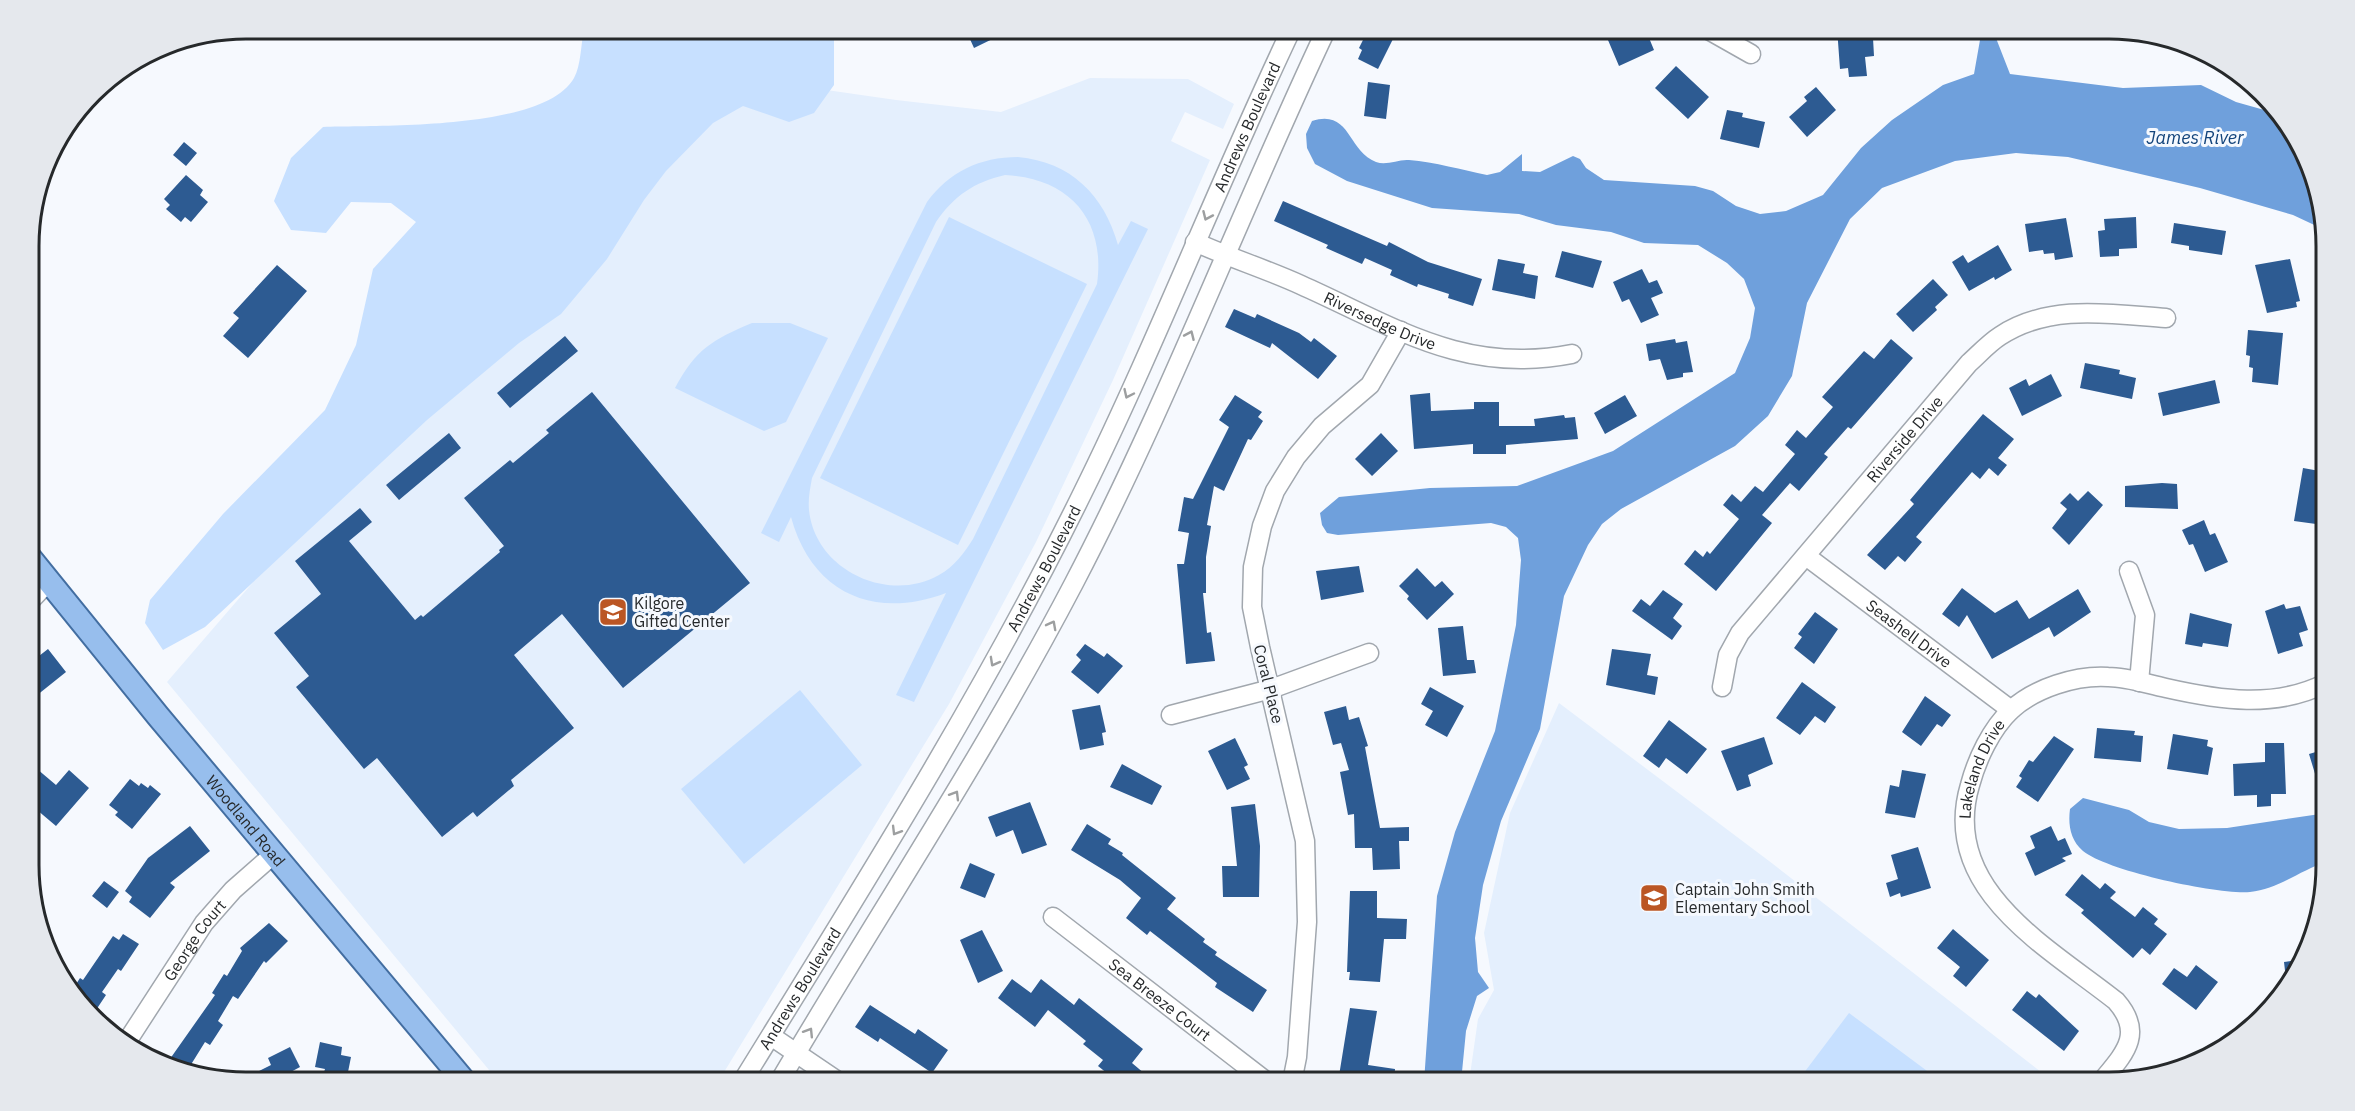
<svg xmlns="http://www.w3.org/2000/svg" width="2355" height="1111" viewBox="0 0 2355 1111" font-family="'IBM Plex Sans',sans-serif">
<rect width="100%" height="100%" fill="#f6f9fe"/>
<path fill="#e4effd" d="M694,71L896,100L1001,112L1090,78L1188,79L1234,104L1223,129L1185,112L1171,141L1210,160L1113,380L1036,542L949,704L718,1082H499L167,682Z
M1559,703L1773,864L2054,1082H1469L1478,1019L1494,990L1484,933L1510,813Z"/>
<path fill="#c7e0ff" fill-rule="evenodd" d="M584,29H834V85L814,113L789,122L743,106L713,123L666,171L644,200L607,259L561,314L519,343L427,420L205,627L163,650L145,623L150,600L223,514L325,410L356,345L373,269L416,222L391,203L351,202L326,233L291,230L274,201L291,158L323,127C379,125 544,131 574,78C581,66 581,43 584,29Z
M1018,157C1071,162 1104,195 1118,245L1131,221L1148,229L914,702L896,695L946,593C875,620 812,594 791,517L779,542L761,533L927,202C949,172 980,157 1018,157ZM1005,175C1069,178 1106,219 1097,284L973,539C964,553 954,567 939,575C888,604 815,570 809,510C808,499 810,489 812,478L936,222C954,196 974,182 1005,175Z
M949,217L1087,284L958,545L820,478Z
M752,323H790L828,338L786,422L764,431L675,388C696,349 712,340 752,323Z
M800,690L862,765L744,864L681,789Z
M1849,1013L1942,1082H1797Z"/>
<path fill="#6fa0dc" d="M1977,29H1988L1994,33L2010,74L2123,88L2201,85L2236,102L2282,115L2325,218V230L2293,215L2200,188L2068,157L2016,153L1955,161L1882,188L1850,219L1807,303L1792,376L1768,416L1735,446L1621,509L1602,524L1588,545L1564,596L1540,729L1501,821L1483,885L1475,938L1478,972L1489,988L1477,996L1466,1031L1461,1082H1424L1437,896L1455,832L1495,731L1516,625L1521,560L1518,538L1506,527L1491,523L1338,535L1327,533L1322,525L1320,513L1339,497L1430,488L1517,486L1613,451L1735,373L1750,338L1755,308L1744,279L1727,263L1698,245L1644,243L1611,232L1556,225L1519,214L1432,208L1347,181L1315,164L1307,148L1306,134L1312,121C1351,109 1347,151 1376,162C1387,166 1398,159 1409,160C1435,162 1462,170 1487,175L1500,172L1522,154V171L1540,172L1573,156L1580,159L1586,168L1604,180L1695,186L1713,191L1736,206L1760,214L1786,211L1823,195L1861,148L1892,120L1943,85L1974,74L1980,40Z
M2083,798L2129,810L2149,822L2179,829L2227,828L2320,814L2326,810V862C2301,870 2278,889 2250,892C2219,895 2107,871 2083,851C2070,840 2068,824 2070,809Z"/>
<path fill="#2d5b92" d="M965,28H1015L974,48Z
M1369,28L1393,39L1378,69L1358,59L1362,50L1359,48Z
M1614,28H1630L1635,39L1647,33L1654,50L1619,66L1605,33Z
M1837,28H1863V33L1873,38L1874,56L1865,57L1867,76L1849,77L1848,68L1840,69Z
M1676,66L1709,97L1688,119L1655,88Z
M1368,82L1390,85L1386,119L1364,116Z
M1816,87L1836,110L1807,137L1789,117L1807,101L1804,97Z
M1727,110L1743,113L1742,117L1765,122L1759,148L1720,139Z
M184,142L197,153L186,166L173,155Z
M186,175L203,190L200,195L208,202L191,222L185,217L181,222L166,209L170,205L164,199Z
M1283,201L1387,246L1389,242L1428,262L1482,279L1473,306L1448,298L1449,294L1418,284L1417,287L1390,275L1392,270L1365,258L1362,264L1326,248L1328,245L1274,221Z
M2136,217L2137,248L2119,249V256L2100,257L2098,231L2105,230L2104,219Z
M2066,218L2073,257L2055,260L2054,253L2044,254L2043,250L2029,252L2025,224Z
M2174,223L2226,231L2222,255L2189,250V246L2171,243Z
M1998,245L2012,270L1995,280L1994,277L1969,291L1952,262L1963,255L1968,263Z
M1562,251L1602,261L1593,288L1555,277Z
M1498,259L1525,264L1523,273L1538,276L1535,299L1492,290Z
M2290,259L2300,301L2296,302L2297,307L2267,313L2255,265Z
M277,265L307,291L248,358L223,336L239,318L233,313Z
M1642,269L1649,283L1657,280L1663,293L1651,298L1659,315L1641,323L1629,299L1622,302L1613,282Z
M1933,279L1948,295L1935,307L1937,310L1913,332L1896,314Z
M1234,309L1255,318L1257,314L1299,333L1311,342L1314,338L1337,356L1318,379L1272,343L1270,348L1225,327Z
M2248,330L2283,333L2278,385L2252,382L2253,368L2249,367L2250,356L2246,355Z
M565,336L578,351L510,408L497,393Z
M1675,339L1676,343L1687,341L1693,372L1683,373V377L1667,380L1660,359L1649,361L1646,344Z
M1891,339L1913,358L1851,429L1848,427L1824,454L1828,457L1799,491L1790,483L1762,515L1772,523L1716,591L1684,564L1695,550L1703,557L1707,551L1710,554L1739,519L1723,505L1732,494L1741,502L1755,486L1763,492L1795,454L1785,445L1797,430L1806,438L1833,407L1822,397L1864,351L1874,359Z
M2085,363L2120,370L2119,374L2136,378L2132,399L2080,388Z
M2051,374L2062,396L2022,416L2009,388L2026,379L2029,386Z
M2215,380L2220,403L2163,416L2158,393Z
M592,392L750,583L623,688L562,614L514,655L574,728L511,780L514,786L477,817L473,812L442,837L377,758L364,769L296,687L309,676L274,633L321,594L295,561L360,508L372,522L349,541L415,620L421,615L423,617L500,552L499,550L504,546L464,498L510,460L513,463L549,433L546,430Z
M1430,393L1431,411L1474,409V402H1499V426H1535L1534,419L1564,415L1565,418L1575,417L1578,439L1506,445V454H1473V444L1414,449L1410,395Z
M1235,395L1262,412L1258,417L1263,421L1251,440L1248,439L1224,491L1214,486L1207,525L1211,526L1206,557V593H1203L1207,633L1211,632L1215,661L1186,664L1177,564H1184L1189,533L1178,531L1184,497L1193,499L1229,427L1219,420Z
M1625,395L1637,416L1605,434L1594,413Z
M1983,414L2014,439L1998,458L2007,465L1998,476L1989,468L1980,479L1972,472L1916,537L1922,542L1905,562L1898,556L1885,570L1867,555L1914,504L1910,500Z
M449,433L461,448L399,500L386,485Z
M1381,433L1398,451L1372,476L1355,459Z
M2303,468L2325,472V488L2316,524L2294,521Z
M2162,483L2177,484L2178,509L2125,507V486Z
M2088,491L2103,505L2069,545L2052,528L2067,509L2060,503L2070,493L2078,501Z
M2204,520L2210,535L2215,533L2228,562L2205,572L2193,544L2189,545L2182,530Z
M1359,566L1364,592L1321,600L1316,571Z
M1417,568L1435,587L1442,581L1454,594L1427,620L1407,599L1409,596L1399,586Z
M1962,588L1995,613L2017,600L2029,619L2078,589L2091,612L2054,637L2049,627L1992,659L1967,615L1959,627L1942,614Z
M1663,590L1683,604L1673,618L1682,626L1672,640L1632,611L1641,599L1650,606Z
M2284,604L2286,609L2300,606L2308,630L2299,633L2303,646L2278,654L2265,611Z
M1815,612L1838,629L1814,664L1794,648L1802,637L1798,634Z
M2190,613L2232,624L2228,647L2203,643L2202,647L2185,644Z
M1463,626L1467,660H1474L1476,673L1443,676L1438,628Z
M1085,644L1104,657L1107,653L1123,666L1098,694L1071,672L1081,660L1076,655Z
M48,649L66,672L36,696L30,689V663Z
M1612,649L1651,654L1647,675L1658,677L1655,695L1606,685Z
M1802,682L1836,707L1825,723L1815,716L1800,735L1776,718Z
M1430,687L1464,706L1447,737L1425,725L1433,711L1421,704Z
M1925,696L1951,715L1942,727L1937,724L1921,746L1902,732Z
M1100,705L1106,732L1102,733L1104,745L1080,750L1072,710Z
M1346,706L1349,720L1359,717L1368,746L1365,747L1380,828L1409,827V841H1399L1400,869L1373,870L1372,848H1355L1354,814L1348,815L1340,772L1349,770L1341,743L1333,745L1324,712Z
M1669,720L1707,749L1687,774L1666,758L1659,768L1643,756Z
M2097,728L2135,731L2134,735L2143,736L2141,762L2094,758Z
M2173,734L2208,740L2207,746L2213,748L2208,775L2167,769Z
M2054,736L2074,749L2038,802L2016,787L2022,778L2019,776L2029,760L2033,762Z
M1764,737L1773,764L1748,775L1751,786L1737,791L1721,751Z
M1235,738L1248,765L1244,767L1250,779L1227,790L1208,751Z
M2265,743H2284L2286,794H2271V806L2257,807V795L2234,796L2233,764L2265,762Z
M2326,749V799L2323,800L2309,754Z
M30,763L56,785L69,770L89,788L56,826L30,804Z
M1122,764L1162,786L1152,805L1110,787Z
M1902,770L1926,774L1915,818L1885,813L1890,785L1899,787Z
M130,779L139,786L141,783L148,788L150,785L161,794L132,829L115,815L118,812L109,805Z
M1030,802L1047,845L1022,854L1013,830L996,837L988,817Z
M1255,804L1260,846L1259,897H1223L1222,866H1237L1231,807Z
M1087,824L1111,839L1108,844L1123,853L1122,855L1176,898L1167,909L1205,939L1203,942L1217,952L1215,955L1267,990L1253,1012L1215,987L1217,983L1150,931L1147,935L1126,918L1141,898L1120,880L1071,850Z
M190,826L210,851L170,883L175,887L150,918L129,902L132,897L125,891L148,858Z
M2051,826L2058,841L2065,838L2072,854L2062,858L2066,861L2035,876L2025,853L2035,848L2030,836Z
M1918,847L1931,888L1901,897L1900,893L1890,897L1886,883L1898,879L1891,855Z
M970,863L995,874L985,898L960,888Z
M2082,874L2100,889L2105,883L2116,892L2110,898L2135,917L2143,907L2158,919L2154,924L2167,934L2150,955L2142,948L2133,958L2081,913L2084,910L2065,895Z
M104,881L119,892L107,908L92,896Z
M1350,891H1377V918L1407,919L1406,939H1384L1380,982L1349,980L1350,972H1347Z
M269,923L288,941L266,963L264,961L238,999L233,996L218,1021L223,1025L210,1045L205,1042L187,1071L165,1066L215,995L212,993L224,974L227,976L242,951L240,948Z
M1953,929L1989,960L1966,987L1953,976L1960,967L1937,948Z
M982,930L1003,971L978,983L960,940Z
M123,934L139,944L121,971L118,969L102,992L106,995L94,1013L73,997L71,992L80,978L83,980L113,936L119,940Z
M2304,959L2294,977L2287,988L2284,962Z
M2196,965L2218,982L2196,1010L2162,984L2174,968L2187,977Z
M1012,979L1031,993L1041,979L1074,1005L1079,998L1143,1049L1132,1063L1145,1074L1138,1082H1118L1098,1066L1103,1060L1083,1044L1086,1041L1048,1010L1035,1027L998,998Z
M2027,991L2036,998L2039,994L2079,1031L2064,1051L2012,1010Z
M870,1005L915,1034L918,1029L948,1050L932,1073L880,1038L878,1042L855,1027Z
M1350,1008L1377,1011L1368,1065L1395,1069L1394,1082H1338Z
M320,1042L342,1047L341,1055L351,1057L347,1077L324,1072L325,1069L315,1067Z
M290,1047L300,1067L287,1074L289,1078L279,1082H262L257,1072L271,1065L268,1058Z"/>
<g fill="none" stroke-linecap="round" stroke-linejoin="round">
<g stroke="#a1a7ae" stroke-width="21">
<g id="minor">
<path d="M1705,28L1751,54"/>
<path id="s1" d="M1195,242C1230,258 1266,269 1301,285C1395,327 1464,375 1572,354"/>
<path id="s2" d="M1806,556L2011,710"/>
<path d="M2129,571L2145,615L2139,682"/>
<path d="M30,601L49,581"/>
<path id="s3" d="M1722,687L1728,655L1740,633L1969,363C1979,354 1989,343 2000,336C2050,303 2111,314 2166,318"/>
<path d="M1171,715L1271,689L1369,653"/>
<path id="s4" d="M1053,917L1267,1082"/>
<path d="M771,1036L839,1082"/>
<path id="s5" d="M128,1040L204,923L233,890L274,854"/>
<path id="s6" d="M742,1082C861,889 983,696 1083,492C1158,340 1219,181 1292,28"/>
<path d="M779,1082C877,916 984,755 1074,583C1168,403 1240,212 1327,28"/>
<path d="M1292,1082L1297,1057L1307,922L1305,841L1260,647L1252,607L1253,567L1262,526L1275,491L1296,457L1322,426L1370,385L1401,331"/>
<path id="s7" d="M2101,1082C2124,1054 2145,1034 2116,1001C2048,947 1939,889 1970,785C1977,759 1991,729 2011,710C2035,688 2076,675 2108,677C2127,677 2147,684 2166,688C2219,700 2275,709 2326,683"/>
</g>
</g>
<g stroke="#436ea1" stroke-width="26">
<g id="major">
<path id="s8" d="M30,558L158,716L465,1082"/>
</g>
</g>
<use href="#minor" stroke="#fff" stroke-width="18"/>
<use href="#major" stroke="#97beed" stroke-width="22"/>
</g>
<defs><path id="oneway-chevron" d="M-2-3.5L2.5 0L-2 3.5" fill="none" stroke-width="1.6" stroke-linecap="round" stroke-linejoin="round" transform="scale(1.5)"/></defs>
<g stroke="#9d9fa0">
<use href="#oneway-chevron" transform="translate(1207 216) rotate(114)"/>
<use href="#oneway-chevron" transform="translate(1190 335) rotate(-66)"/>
<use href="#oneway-chevron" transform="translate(1128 394) rotate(115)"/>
<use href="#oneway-chevron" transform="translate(1052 625) rotate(-62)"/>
<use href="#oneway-chevron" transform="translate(994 662) rotate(119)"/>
<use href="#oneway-chevron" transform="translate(955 795) rotate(-59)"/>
<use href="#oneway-chevron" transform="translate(896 831) rotate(121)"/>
<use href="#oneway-chevron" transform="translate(809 1032) rotate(-58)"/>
</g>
<defs>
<g id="school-square" transform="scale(1.5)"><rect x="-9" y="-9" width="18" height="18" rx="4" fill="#bb5624" stroke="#f6f9fe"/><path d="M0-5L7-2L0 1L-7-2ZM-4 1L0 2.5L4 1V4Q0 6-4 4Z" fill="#fff"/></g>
</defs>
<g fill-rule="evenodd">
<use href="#school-square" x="613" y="612"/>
<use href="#school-square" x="1654" y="898"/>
</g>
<g text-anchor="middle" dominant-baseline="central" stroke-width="6" stroke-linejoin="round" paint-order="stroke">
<g font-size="16" fill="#26292b" stroke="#f6f9fe">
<text stroke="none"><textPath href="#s6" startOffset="1082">Andrews Boulevard</textPath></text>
<text stroke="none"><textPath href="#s1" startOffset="201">Riversedge Drive</textPath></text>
<text stroke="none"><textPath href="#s3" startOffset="312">Riverside Drive</textPath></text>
<text stroke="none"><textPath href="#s6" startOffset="596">Andrews Boulevard</textPath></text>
<text stroke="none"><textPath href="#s2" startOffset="129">Seashell Drive</textPath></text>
<text transform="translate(1269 684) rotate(76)">Coral Place</text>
<text stroke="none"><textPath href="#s7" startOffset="393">Lakeland Drive</textPath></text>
<text stroke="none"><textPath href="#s8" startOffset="340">Woodland Road</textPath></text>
<text stroke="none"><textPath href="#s5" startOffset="120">George Court</textPath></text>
<text stroke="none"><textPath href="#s6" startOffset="110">Andrews Boulevard</textPath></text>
<text stroke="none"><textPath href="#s4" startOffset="135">Sea Breeze Court</textPath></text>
</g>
<g font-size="16" fill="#26292b" stroke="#f6f9fe" text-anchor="start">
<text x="634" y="603">Kilgore<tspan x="634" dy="18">Gifted Center</tspan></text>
<text x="1675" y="889">Captain John Smith<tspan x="1675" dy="18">Elementary School</tspan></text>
</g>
<g font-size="18" font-style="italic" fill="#13447b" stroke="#f6f9fe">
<text x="2195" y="137">James River</text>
</g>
</g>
<path d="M0 0H2355V1111H0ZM246 39H2109A207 207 0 0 1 2316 246V865A207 207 0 0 1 2109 1072H246A207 207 0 0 1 39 865V246A207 207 0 0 1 246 39Z" fill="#e5e8ed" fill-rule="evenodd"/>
<path fill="none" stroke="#26292b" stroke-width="3" d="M246 39H2109A207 207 0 0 1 2316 246V865A207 207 0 0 1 2109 1072H246A207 207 0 0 1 39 865V246A207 207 0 0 1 246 39Z"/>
</svg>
